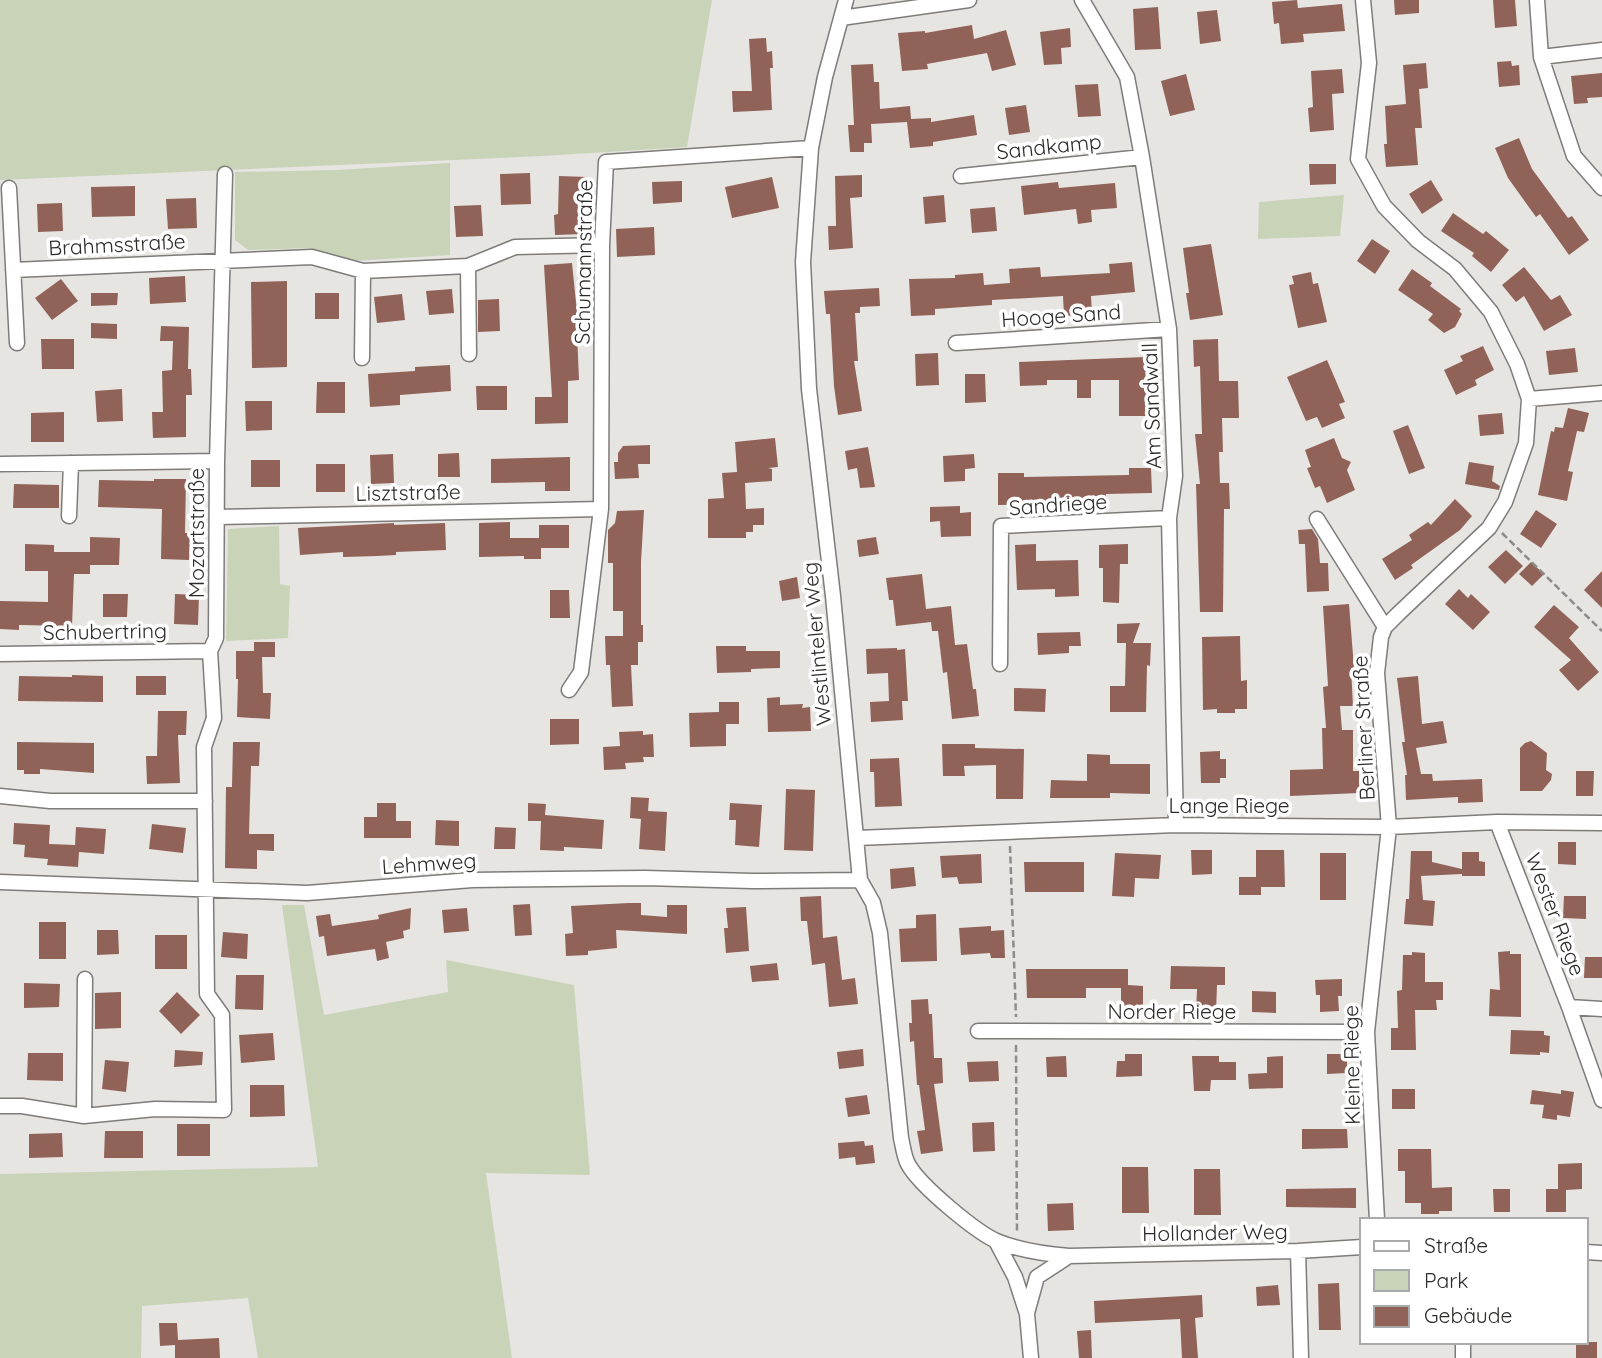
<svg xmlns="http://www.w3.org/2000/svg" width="1602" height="1358" viewBox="0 0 1602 1358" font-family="Quicksand,sans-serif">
<rect width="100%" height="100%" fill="#e7e5e2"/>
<path fill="#c8d3b8" d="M0,0H712L687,147L542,156L0,180Z
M450,163V255L352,261L309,248L248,250L235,240V172L337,170Z
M1344,195L1340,236L1258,239L1259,202Z
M279,526L280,584L290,586L288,638L226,641L228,529Z
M282,905H304L324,1015L448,992L446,960L574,985L590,1175L486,1173L512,1358H258L248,1298L142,1306L141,1358H0V1174L318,1167Z"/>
<path fill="#906258" d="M1297,0L1298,8L1342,4L1345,31L1303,34L1304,42L1281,44L1279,23L1274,24L1272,2Z
M1394,0H1419V13L1395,15Z
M1493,0H1515L1517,26L1495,28Z
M1158,7L1161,49L1135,50L1133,9Z
M1217,10L1221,41L1200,44L1197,12Z
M972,25L974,39L1006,30L1016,65L992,71L987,53L927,64L928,69L902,71L898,33L925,31V33Z
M1070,28L1071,47L1061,48L1062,64L1044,65L1040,32Z
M766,38L767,52L772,51L773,68H770L772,110L733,112L732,91H752L749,39Z
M1511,61L1512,66L1519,65L1520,85L1499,87L1497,62Z
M1426,63L1428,88L1419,89L1422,128H1415L1418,165L1386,167L1384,144H1387L1385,106L1406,104L1403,65Z
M873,64L874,82H879L880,109L910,106L911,119L931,118V122L974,115L977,135L933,142V146L910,148L907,122L871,124L872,143H864V152H850L848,125H854L851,65Z
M1342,69L1344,93L1332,94L1334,130L1310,132L1308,108L1313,107L1311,71Z
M1602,73V97L1587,98L1588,103L1574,104L1571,76Z
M1186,74L1195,110L1170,116L1161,81Z
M1098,84L1101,116L1078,117L1075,85Z
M1026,105L1030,132L1009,135L1005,108Z
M1519,138L1532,169L1568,218L1572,216L1589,240L1569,255L1540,214L1536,217L1508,178L1495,148Z
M1309,164H1336V184L1310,185Z
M530,173L531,204L501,205L500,174Z
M862,175V197L850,198L853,248L829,250L828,226H836L835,176Z
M559,176L588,177V197H584V234L555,235L554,215L558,214Z
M772,177L779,208L732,218L725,187Z
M1431,180L1443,200L1422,214L1409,194Z
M682,181V202L653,204L652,182Z
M1058,182L1059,188L1115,183L1117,208L1091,210L1092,222L1078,224L1076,209L1024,215L1021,186Z
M135,186V216L92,217L91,187Z
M944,195L946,222L925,224L923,197Z
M196,198L197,228L168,229L166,199Z
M62,203L63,231L38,232L37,204Z
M481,205L483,236L456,237L454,206Z
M995,207L997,231L972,233L970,209Z
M1453,213L1483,234L1486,231L1509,250L1491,272L1472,256L1474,253L1441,231Z
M654,227L655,255L617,257L616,229Z
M1372,239L1390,251L1375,274L1357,261Z
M1211,244L1223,315L1190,320L1186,293H1189L1183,248Z
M1132,262L1135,292L1091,296L1092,314L1064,316L1063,296L992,300V305L935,309V315L911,316L909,279L955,278V275L983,273L984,285L1010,283L1009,269L1040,267L1041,277L1110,273L1109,264Z
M572,263L579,332H577L579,380L568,381V423L535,424V397H552L544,265Z
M1524,267L1551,300L1560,295L1572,315L1544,331L1524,296L1516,302L1502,285Z
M1412,269L1432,283L1430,286L1461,309L1459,311L1462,314L1455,327L1444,333L1428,320L1433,314L1398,290Z
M1311,272L1313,284L1318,283L1327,322L1298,328L1289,285L1294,284L1292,276Z
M185,276L186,302L150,304L149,278Z
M61,279L78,301L52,320L35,298Z
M287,281V367L252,368L251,282Z
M879,288L880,306L860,307V313H855L858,361H854L862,411L838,415L834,386L830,314H826L824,291Z
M452,289L454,313L429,315L426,291Z
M91,293H118L117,305L91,306Z
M315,293H339V319H315Z
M402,294L405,320L377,323L374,297Z
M499,299L500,331L478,332V300Z
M91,323L117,324V339L91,338Z
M161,326L189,327L188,369H191L192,395H186V437L153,438L152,412H163L162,371L172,370L173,341H160Z
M41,339H74V369H42Z
M1218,339L1219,381H1238L1239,418H1222L1223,452H1219L1220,483H1229L1230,509H1224L1223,612H1200L1196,484H1200L1195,434H1202L1200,366L1194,367L1193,340Z
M1483,346L1494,370L1475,380L1477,385L1456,395L1444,370L1463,361L1460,356Z
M1575,348L1578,372L1549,375L1546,351Z
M938,353L939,385L916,386L915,354Z
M1145,357L1146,395H1150L1151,416H1119V380H1091V398H1077V380H1047V385L1020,386L1019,362Z
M1327,360L1345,402L1339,404L1345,418L1322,428L1317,417L1306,421L1287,377Z
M450,365L451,391L400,395V405L370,407L368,374L415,371V367Z
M965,374H985L986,402L965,403Z
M317,382H345V413H316Z
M476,386H507V410H477Z
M122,389L123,421L97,422L95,391Z
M245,401H272V430L246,431Z
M1568,408L1589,413L1584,432L1577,431L1568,471L1573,472L1567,501L1538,495L1551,431L1554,432L1555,427L1563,428Z
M64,412V442H31V413Z
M1502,413L1504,434L1480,436L1478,415Z
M1408,425L1425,468L1409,474L1393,431Z
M775,438L778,467L768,468L772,469V481L745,483L746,509L764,508V525H753V532H746V538H708V499L724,498L722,473L737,472L735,442Z
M1334,438L1342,458L1351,462L1347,470L1355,490L1327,503L1320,486L1315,488L1307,468L1311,467L1305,450Z
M650,445V464H638L639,478L615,479L614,462H618V453L623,446Z
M868,447L875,487L860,488L857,468L848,470L845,451Z
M459,453L460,477H438V454Z
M393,454L394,483L371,484L370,455Z
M974,454L975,468L965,469V481L944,482L943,456Z
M570,457V491H545V482L491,483V459Z
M251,460H280V487H251Z
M1469,462L1494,466L1492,481L1500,486L1499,490L1465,484Z
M316,464H345V492H316Z
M1129,468H1151L1152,493L1106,494V503L998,505V473H1024V477L1129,475Z
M154,479H186L185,533H190L189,560L161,559L162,509L98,507L99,480L154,481Z
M14,484L59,485V508H13Z
M1455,499L1472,516L1460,530L1411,565L1413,568L1395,580L1382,559L1412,540L1409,535L1428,522L1431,525Z
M960,506V513L971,512V536L941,537L940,521L930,522V507Z
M644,510L641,562V625H643V642H638V665H631L633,706L612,707L610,665H606L605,636H623V611H613V563H608V530L615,523L617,511Z
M1536,510L1557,524L1541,548L1520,534Z
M510,522V538H539V525H569V548H541V559H524V556L479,557V523Z
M394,523V525L445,523L446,550L396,552V555L377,556L343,557V552L300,555L298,528Z
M1312,529L1318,539L1320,563H1328L1329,591L1307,592L1305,544H1299L1298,530Z
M90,537L120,538L119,565H90V574H74L72,626L19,625V630L0,629V601L48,602V571H25V544L54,545V552H90Z
M876,537L879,554L859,557L857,540Z
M1036,544V561L1078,560L1079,596L1055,597V589L1017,590L1015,545Z
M1128,544V564H1120L1119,603L1103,602V568H1099V545Z
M1506,550L1523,566L1505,584L1488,567Z
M1531,562L1544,574L1532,586L1519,574Z
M1602,571V608L1584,590Z
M922,574L926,609L951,606L955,645L967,644L973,689H976L979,716L952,719L947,672L943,673L938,631H932L931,622L896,626L893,600H889L886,578Z
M797,577L800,598L782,601L779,581Z
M1459,589L1468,598L1471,594L1490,612L1473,630L1445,604Z
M550,590H569L570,618H550Z
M103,594H128L127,617H103Z
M175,594L199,595L198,625L174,624Z
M1349,604L1354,668H1351L1353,706H1340L1342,730H1353V771H1359V793L1290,796V770L1323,769L1322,728H1326L1323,687L1328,686L1323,606Z
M1554,605L1579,627L1569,638L1599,672L1578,691L1559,670L1571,660L1534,627Z
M1140,623L1133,643H1117V624Z
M1080,632L1081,646H1069V653L1038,655L1037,633Z
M1240,636L1241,681L1247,680V709H1235V713H1217V709L1203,710L1202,637Z
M254,642H275V657H262L263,693H271L270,719L237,717L238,679H236V651H254Z
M1126,643H1151L1150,666L1147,665L1146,712H1110V686H1125Z
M716,646H746V651H780V668L751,669V672L717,673Z
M897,648V650L905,649L908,701H902L903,720L871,722L870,702L889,701L888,673L867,674L866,649Z
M72,675L103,676V702L18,701L19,676L72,677Z
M136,676H166V695H136Z
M1418,676L1422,724L1443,721L1447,743L1416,748L1421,774H1432L1433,781L1482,779L1483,802L1458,803V797L1406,800L1405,775H1407L1402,742H1405L1397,678Z
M1014,688L1046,689L1045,712L1014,711Z
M780,697V705L803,704L802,708L810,707L811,731L768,732L767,698Z
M719,702H739V724H726V746L690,747L689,713L719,712Z
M158,711H187L186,735H178L180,783L147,784L146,756H157Z
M550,719H579V744L550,745Z
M643,731V735L653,734L654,757H643L644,762L625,763L626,769L604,770L603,747L620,746L619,732Z
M1531,741L1547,753L1546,770L1552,774L1551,780L1542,791H1520V748L1525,743Z
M17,742L94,743V773L40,769V774H24V770H17Z
M233,742H260L259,766H251L249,834H274V851L257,850V869L225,868L226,787H232Z
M942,744H975V748L1024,749L1023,799H996V765L964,766L965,776H943Z
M1220,751V759H1226V778H1220V783H1201L1200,752Z
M1087,754L1110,755V764H1150V794L1110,793V798H1050L1051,780L1087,781Z
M899,758L902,806L875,807L874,772H870V759Z
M1576,771H1594L1593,796H1576Z
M786,789L815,790L813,851L784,850Z
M631,797L649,798L648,811L667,812L665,851L639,849L641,819L630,818Z
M377,803H396V821H411V838H364V817H377Z
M528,803L546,804L545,815L604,820L602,849L564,847V851L540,850L541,821H528Z
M730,803L762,805L759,847L735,845L736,820H729Z
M436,820L459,821V846L435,845Z
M14,823L50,825L49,844L75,845L76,827L106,829L104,854L79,852L78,867L47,865L48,859L24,857L25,845L13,844Z
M152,824L186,828L183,853L149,849Z
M495,827L516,828L515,849H494Z
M1558,842H1576V865L1558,864Z
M1191,850H1212V874L1192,875Z
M1256,850H1284L1285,887H1261V895H1239V877H1256Z
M1411,851H1432V862L1462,869V852H1479V861L1485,862V876H1462V874L1421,876L1423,900L1435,901L1433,926L1404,924L1406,899H1409Z
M1115,853L1161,855L1159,879L1135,878L1134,897L1112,896Z
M1320,853H1346V900H1320Z
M981,854L982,883L959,884L957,877L942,878L940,856Z
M1024,862H1084V892H1025Z
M914,867L916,886L891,889L890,869Z
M821,896L823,938L837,936L842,980L855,978L858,1004L829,1007L825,963L812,965L807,921H801L800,897Z
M1564,896H1586V919L1563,918Z
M629,903H641V915L667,917V905H687V934L616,930L617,948L588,951V955L566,956L565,934L573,933L571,906Z
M530,904L532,935L515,936L513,905Z
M746,907L749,951L726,953L724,928H728L726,908Z
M411,908L410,929L403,931L404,938L386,942L389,958L377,961L375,949L327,956L324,936L319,937L316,916L330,914L332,926L379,919L378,915Z
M467,908L469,931L444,933L442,910Z
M936,914L937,961L901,962L899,929L916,928V915Z
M39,922H66V959H39Z
M991,926V931L1004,930L1005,958H991L990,953L961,955L959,928Z
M97,930H118L119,954L97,955Z
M223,932L248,934L247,959L221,957Z
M155,935H187V969H155Z
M1510,951V954H1521V1017L1489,1016L1490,989L1500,990L1498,952Z
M1412,952L1425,953V982H1443V1000H1436L1437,1010H1415L1416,1050H1391V1028H1398L1397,991L1402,990L1403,955H1412Z
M1585,957H1602V978H1584Z
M777,963L779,980L752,982L750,966Z
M1171,966L1225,967V985H1217L1216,1013H1196L1197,989H1170Z
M1026,969H1128V985L1143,986V1013H1121V988H1086V998H1027Z
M236,975H264L263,1010L235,1009Z
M1342,979V996H1338L1339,1011L1320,1012V995H1316L1315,980Z
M24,983L60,984L59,1007L24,1008Z
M1252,991L1276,992V1013L1252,1012Z
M121,992V1028L95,1029V993Z
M177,992L200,1015L181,1034L159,1011Z
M928,999L929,1014H932L934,1058H942L943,1083L934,1084L943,1151L921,1154L917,1131L925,1130L919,1085H917L914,1041L910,1042L909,1023H912L911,1000Z
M1511,1030L1544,1031V1035L1550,1036L1549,1053L1540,1052V1055L1510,1054Z
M273,1033L275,1060L241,1063L239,1035Z
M863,1049L864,1066L839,1069L837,1052Z
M175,1050L203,1052L202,1065L174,1067Z
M28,1053H63V1081L27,1080Z
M1125,1054H1142V1076L1116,1077L1117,1061H1125Z
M1327,1054H1347V1073L1327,1074Z
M1066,1056L1067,1077H1047L1046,1057Z
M1192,1056H1219V1062H1236V1080H1211L1210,1091H1194Z
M1283,1056V1088L1249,1089L1248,1074L1267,1073V1057Z
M105,1060L129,1062L126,1092L102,1089Z
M998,1061L999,1081L969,1082L967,1062Z
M250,1085H284L285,1116L250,1117Z
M1392,1089H1415V1109H1392Z
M1532,1090L1561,1094V1090L1574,1092L1570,1117L1557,1115V1120L1542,1118L1544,1105L1530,1104Z
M867,1095L870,1114L848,1117L845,1098Z
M994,1122L995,1151L973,1152L972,1123Z
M177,1124H210V1156H177Z
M1302,1129H1347L1348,1148L1302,1149Z
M105,1131H143V1158H104Z
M62,1133L63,1157L29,1158V1134Z
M864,1141L865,1146L873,1145L875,1163L856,1165L855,1157L839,1159L838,1143Z
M1398,1149H1431L1432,1188L1452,1187V1211H1439V1214H1421V1203H1405V1171H1398Z
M1582,1163V1189L1566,1190V1212H1546V1189H1558V1164Z
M1122,1167H1148L1149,1213H1122Z
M1194,1169H1220L1221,1215H1194Z
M1356,1188V1208L1286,1207V1189Z
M1493,1189H1510V1212H1494Z
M1073,1203L1074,1230L1048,1231L1047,1204Z
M1339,1283L1341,1330H1319L1318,1284Z
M1278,1285L1280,1305L1257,1306L1256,1287Z
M1202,1295L1203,1317L1195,1318L1198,1358H1182L1180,1319L1095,1323L1094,1301Z
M159,1323H177L178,1340L219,1338L220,1358H175V1345L160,1346Z
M1091,1330L1092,1358H1079L1077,1331Z
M1576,1342H1597V1358H1576Z"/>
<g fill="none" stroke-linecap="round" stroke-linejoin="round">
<g stroke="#7e7c79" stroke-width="17">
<path id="street" d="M846,0L825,77L811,148L803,262L809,389L833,596L860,880L873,903L880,933L901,1138C903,1146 904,1157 908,1164C919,1185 978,1234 999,1242C1022,1251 1045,1254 1069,1256L1298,1251L1362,1247
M1082,0L1127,77L1142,157L1169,329L1175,476L1169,518L1176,825
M1363,0L1369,63L1358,159L1384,206L1418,241L1455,269L1491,312L1517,364L1529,399L1526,443L1505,502L1489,528L1398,614L1385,627L1381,637L1377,673L1389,827L1367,1032L1377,1220
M1537,0L1541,57L1574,156L1602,188
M841,18L969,0
M1541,57L1602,50
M961,176L1142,157
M9,188L17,343
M468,266L469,354
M13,270L312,257L363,271L468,266L515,247L602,245
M956,343L1169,329
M362,358L363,271
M1529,399L1602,393
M0,464L217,461
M69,516L71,463
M217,517L601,509
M1317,519L1385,627
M0,654L210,651
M1000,664L1001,526L1169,518
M569,690L581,672L601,509L602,245L606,162L811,148
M0,796L50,801H205
M1497,822L1569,1007L1602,1100
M857,838L1176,825L1389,827L1497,822L1602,823
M0,882L307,893L472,880L645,878L752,881L860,880
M1569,1007L1602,1009
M978,1031L1367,1032
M0,1106H22L84,1116L155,1109L224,1110L222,1015L207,994L204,747L214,718L210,651L216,638L217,461L225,174
M84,1116L85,979
M996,1241L1015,1277L1027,1314L1031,1358
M1298,1251L1301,1358
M1586,1252L1602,1253
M1027,1313L1037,1277L1069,1256
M1463,1342V1358"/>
</g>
<path stroke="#8d8c8a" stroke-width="2.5" stroke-dasharray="7 3.5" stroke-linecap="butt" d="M1502,533L1602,631
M1010,846L1016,1017
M1016,1045L1017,1234"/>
<use href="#street" stroke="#fff" stroke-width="14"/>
</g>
<g text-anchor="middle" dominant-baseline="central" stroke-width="7" stroke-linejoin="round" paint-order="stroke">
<g font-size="21" fill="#2c2b2a" stroke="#fff">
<text transform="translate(1049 146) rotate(-6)">Sandkamp</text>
<text transform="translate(117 244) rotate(-3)">Brahmsstraße</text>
<text transform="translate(583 262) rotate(-89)">Schumannstraße</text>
<text transform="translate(1061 315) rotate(-4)">Hooge Sand</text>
<text transform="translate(1151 406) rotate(-92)">Am Sandwall</text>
<text transform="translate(408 492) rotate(-1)">Lisztstraße</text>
<text transform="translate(1058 504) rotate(-4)">Sandriege</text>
<text transform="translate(196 533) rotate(-90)">Mozartstraße</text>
<text transform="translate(105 631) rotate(-1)">Schubertring</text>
<text transform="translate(816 644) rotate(-95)">Westlinteler Weg</text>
<text transform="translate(1363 728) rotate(-93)">Berliner Straße</text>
<text x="1229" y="805">Lange Riege</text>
<text transform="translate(429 863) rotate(-4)">Lehmweg</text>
<text transform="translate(1556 914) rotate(69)">Wester Riege</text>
<text x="1172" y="1011">Norder Riege</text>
<text transform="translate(1351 1065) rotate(-91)">Kleine Riege</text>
<text transform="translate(1215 1232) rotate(-1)">Hollander Weg</text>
</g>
</g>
<rect x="1360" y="1218" width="228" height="126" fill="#ffffff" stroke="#abaaaa" stroke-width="2"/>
<rect x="1374" y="1241" width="35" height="10" fill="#ffffff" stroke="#abaaaa" stroke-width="2"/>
<text x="1424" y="1253" font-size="21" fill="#2c2b2a">Straße</text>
<rect x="1374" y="1270" width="35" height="21" fill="#c8d3b8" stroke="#abaaaa" stroke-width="2"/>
<text x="1424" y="1288" font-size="21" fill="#2c2b2a">Park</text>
<rect x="1374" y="1306" width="35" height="21" fill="#906258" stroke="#abaaaa" stroke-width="2"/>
<text x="1424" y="1323" font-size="21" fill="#2c2b2a">Gebäude</text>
</svg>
